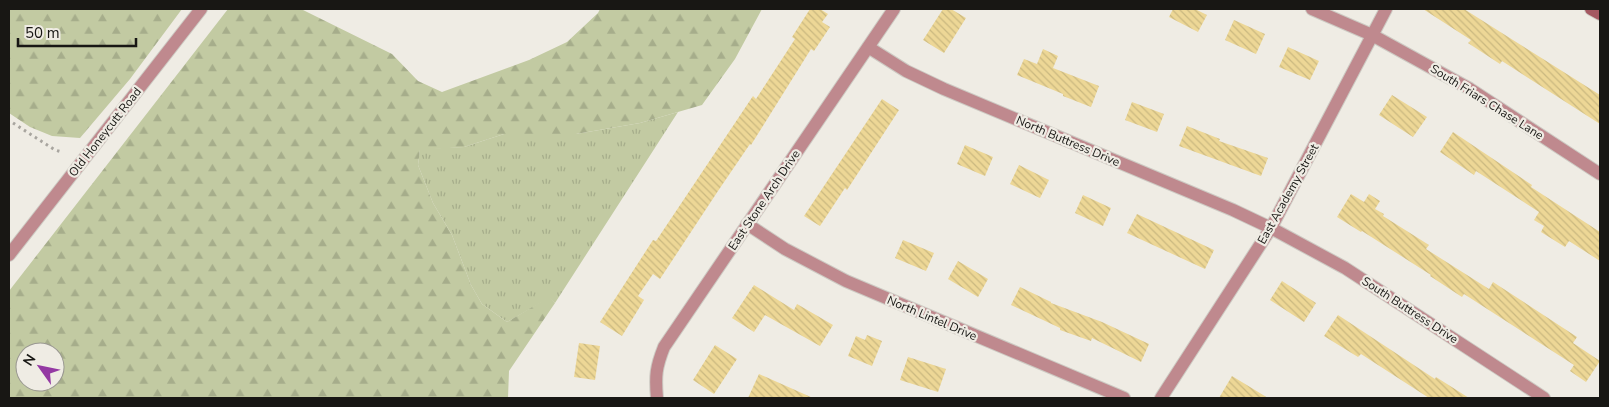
<svg xmlns="http://www.w3.org/2000/svg" width="1609" height="407" viewBox="0 0 1609 407" font-family="'Nunito Sans',sans-serif">
<defs>
<pattern id="grass-tufts" width="24" height="20" patternUnits="userSpaceOnUse" patternTransform="scale(1.25)"><rect width="24" height="20" fill="#c2caa2"/><path d="M3 7l-1-3M5 7V3M7 7l1-3M15 17l-1-3M17 17v-4M19 17l1-3" fill="none" stroke="#a6ad8b"/></pattern>
<pattern id="forest-firs" width="22" height="20" patternUnits="userSpaceOnUse" patternTransform="scale(1.25)"><rect width="22" height="20" fill="#c2caa2"/><path d="M5 1l3.5 6h-7zM16 11l3.5 6h-7z" fill="#a6ad8b"/></pattern>
<pattern id="building-back-hatch" width="6" height="6" patternUnits="userSpaceOnUse" patternTransform="scale(1.25)"><rect width="6" height="6" fill="#edd796"/><path d="M-1 5l2 2M0 0l6 6M5-1l2 2" fill="none" stroke="#cab880"/></pattern>
</defs>
<rect width="100%" height="100%" fill="#efece4"/>
<path fill="url(#grass-tufts)" d="M678,112L555,303L549,298L507,322L482,304L471,285L452,235L433,203L418,165L420,149L464,147L504,134H576L640,123Z"/>
<path fill="url(#forest-firs)" fill-rule="evenodd" d="M9,9H182L130,79L80,138L52,136L30,127L9,113Z
M228,9H301L392,54L418,81L442,92L529,60L567,42L598,13L600,9H762L735,59L702,105L640,123L576,134H504L464,147L420,150L418,165L433,203L452,235L471,285L482,304L507,322L549,297L555,303L509,371L508,398H9V291ZM25,352H55V382H25Z"/>
<path fill="url(#building-back-hatch)" d="M810,9H820L828,14L822,22L830,27L814,51L811,49L751,145L750,144L718,191L660,279L653,274L638,296L644,300L622,336L600,322L653,240L656,241L753,96L756,99L795,39L792,37Z
M943,9H951L966,18L944,53L923,40Z
M1173,9H1195L1207,15L1198,32L1169,17Z
M1423,9H1464L1600,95V124L1502,61L1500,64L1468,43L1471,40Z
M1234,20L1265,34L1256,54L1225,40Z
M1288,47L1319,61L1310,80L1279,67Z
M1043,49L1058,56L1053,68L1099,86L1091,107L1063,96V94L1017,75L1024,59L1037,64Z
M1392,95L1427,117L1413,137L1379,115Z
M882,99L899,110L847,190L845,188L820,226L804,216Z
M1132,102L1164,114L1157,132L1125,120Z
M1187,126L1220,139L1219,141L1268,158L1261,176L1179,146Z
M1453,132L1532,185L1531,187L1600,232V261L1569,241L1565,247L1541,232L1544,226L1534,220L1539,212L1476,171L1474,175L1440,152Z
M965,145L993,157L985,176L957,164Z
M1019,165L1049,180L1040,198L1010,184Z
M1351,194L1364,202L1369,194L1380,201L1375,209L1384,214L1383,216L1429,245L1426,249L1489,289L1493,282L1577,337L1573,343L1600,361L1586,382L1570,371L1574,365L1464,294L1462,297L1430,276L1431,275L1362,231L1361,232L1337,217Z
M1083,195L1111,208L1103,226L1075,213Z
M1137,214L1214,250L1205,269L1127,233Z
M903,240L934,253L926,271L895,258Z
M958,261L988,279L978,297L948,279Z
M1282,281L1316,303L1304,322L1270,300Z
M754,285L794,310L797,304L833,325L820,346L765,315L754,332L732,318Z
M1020,287L1051,302V303L1102,322L1149,344L1141,362L1092,338L1091,341L1060,330V328L1011,305Z
M1338,315L1435,379L1436,377L1469,398H1429L1361,354L1358,357L1345,349L1324,336Z
M867,335L882,341L872,366L848,356L856,336L865,340Z
M579,343L600,346L595,380L574,377Z
M715,345L737,359L714,394L693,380Z
M908,357L946,369L938,392L900,380Z
M759,374L813,398H748Z
M1232,376L1268,398H1219Z"/>
<g fill="none" stroke-linecap="round" stroke-linejoin="round">
<g stroke="#cdcac3" stroke-width="14">
<path id="street" d="M1312,9L1372,35L1470,89L1600,174
M868,47L906,71L944,89L1233,210L1271,228L1345,268L1544,398
M747,224L785,249L846,281L1124,398
M9,255L201,9
M657,398C655,376 656,367 664,347L894,9
M1161,398L1271,228L1386,9"/>
</g>
<g stroke="#cdcac3" stroke-width="14">
<path id="secondary" d="M1591,9L1600,14"/>
</g>
<path stroke="#a8a59f" stroke-width="3" stroke-dasharray="2.5 4" stroke-linecap="butt" d="M13,123L55,150L62,152"/>
<use href="#street" stroke="#bf898e" stroke-width="12"/>
<use href="#secondary" stroke="#a45861" stroke-width="12"/>
</g>
<g text-anchor="middle" dominant-baseline="central" stroke-width="4.5" stroke-linejoin="round" paint-order="stroke">
<g font-size="12" fill="#181714" stroke="#efece4">
<text transform="translate(1487 102) rotate(32)">South Friars Chase Lane</text>
<text transform="translate(105 132) rotate(-52)">Old Honeycutt Road</text>
<text transform="translate(1068 141) rotate(23)">North Buttress Drive</text>
<text transform="translate(1288 194) rotate(-61)">East Academy Street</text>
<text transform="translate(764 200) rotate(-56)">East Stone Arch Drive</text>
<text transform="translate(1410 310) rotate(33)">South Buttress Drive</text>
<text transform="translate(932 318) rotate(23)">North Lintel Drive</text>
</g>
</g>
<rect width="1609" height="407" fill="none" stroke="#181714" stroke-width="20"/>
<g transform="translate(40 367) rotate(303)"><circle r="24" fill="#efece4" stroke="#999791"/>
<path d="M0-4L9 19L0 12L-9 19Z" fill="#9439a3"/>
<text y="-8" font-size="14" font-weight="bold" text-anchor="middle" fill="#181714">N</text>
</g>
<path d="M18 38v8h118v-8" fill="none" stroke="#181714" stroke-width="2.5"/>
<text x="25" y="38" font-size="15" fill="#181714" stroke="#efece4" stroke-width="4" paint-order="stroke">50 m</text>
</svg>
